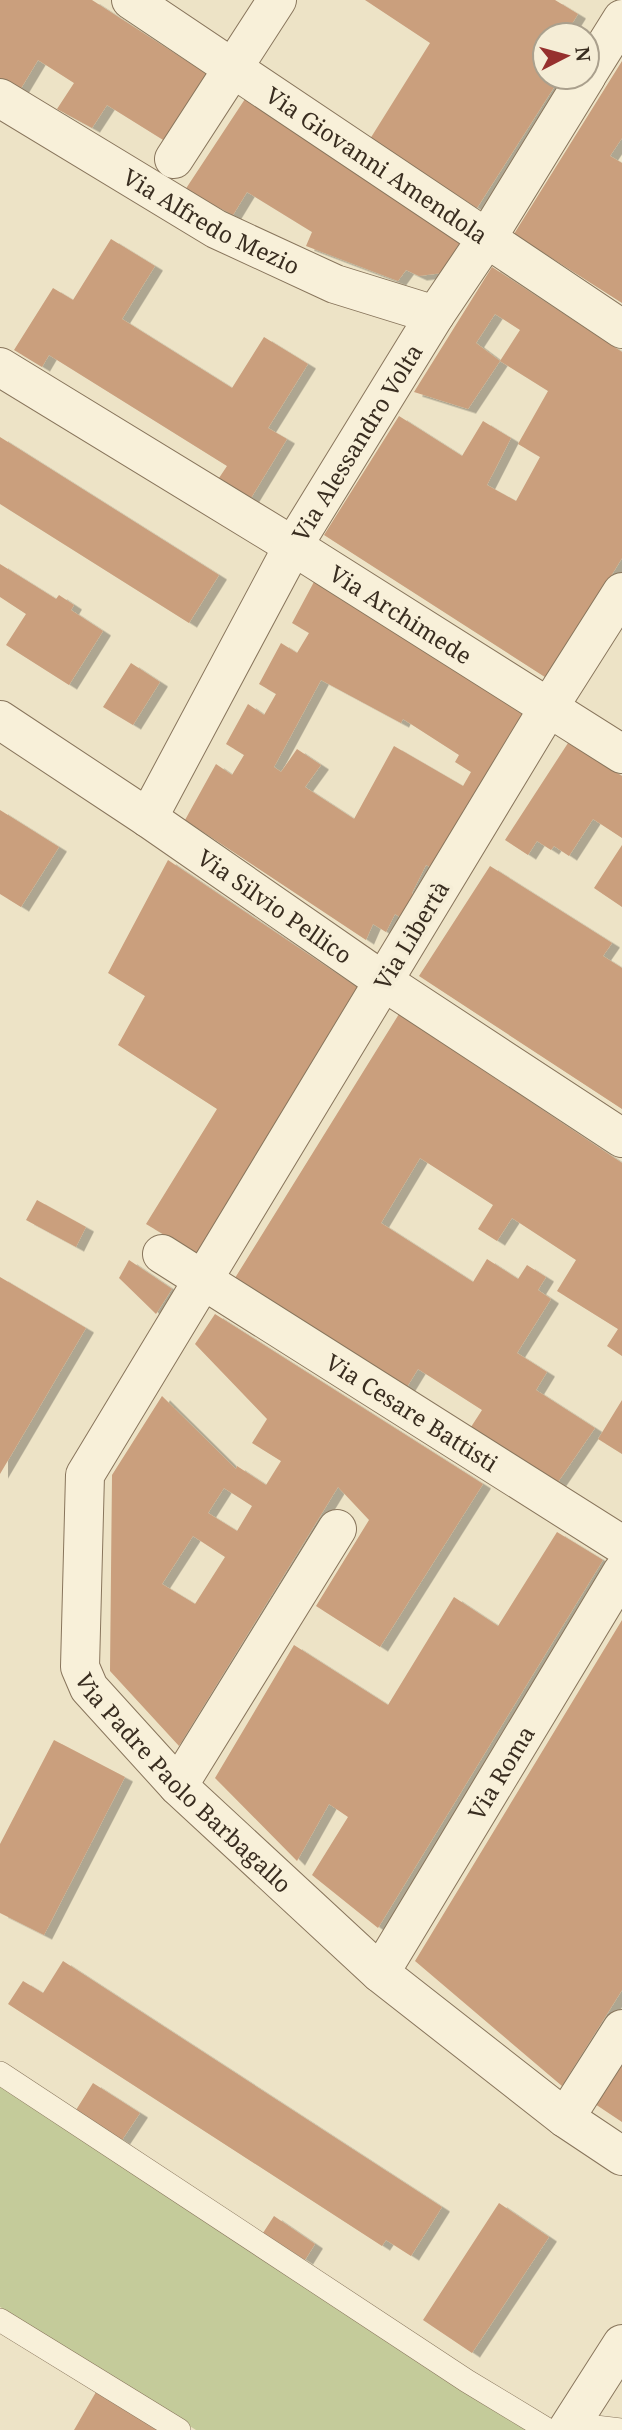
<svg xmlns="http://www.w3.org/2000/svg" width="622" height="2430" viewBox="0 0 622 2430" font-family="'Noto Serif',serif">
<defs>
<filter id="shadow"><feDropShadow dx="8" dy="4.5" stdDeviation="0" flood-color="#0004"/></filter>
</defs>
<rect width="100%" height="100%" fill="#ede3c6"/>
<path fill="#c4cb9a" d="M0,2084L526,2429V2430H196L0,2307Z"/>
<path fill="#ca9f7d" fill-rule="evenodd" filter="url(#shadow)" d="M0,0H92L210,76L168,143L107,105L92,128L57,109L74,83L38,60L20,90L0,79Z
M365,0H555L578,14L565,35H545L543,71L545,77H552L558,81L477,208L370,139L430,43Z
M622,61V138L610,156L622,163V303L514,234Z
M245,99L460,242L442,273L419,276L406,270L398,281L306,246L312,232L247,192L233,215L185,190Z
M111,239L155,266L122,319L232,388L264,337L308,364L268,428L287,439L251,498L219,478L227,466L49,355L42,367L14,350L53,288L73,300Z
M492,267L622,352V558L548,679L324,535L399,416L462,456L483,421L511,438L487,485L516,501L540,457L518,444L548,391L500,361L520,330L495,314L476,343L500,361L468,409L414,392Z
M0,437L219,575L189,623L0,504Z
M0,564L56,599L59,595L74,605L71,610L103,631L69,685L6,645L26,614L0,597Z
M315,580L434,653L432,657L524,713L432,868L426,865L412,893L415,896L403,919L395,914L386,932L373,924L366,940L185,820L216,764L232,775L244,755L226,744L248,704L264,715L276,694L259,684L281,643L297,653L309,633L292,623ZM321,680L401,723L403,719L459,755L455,762L471,772L463,786L394,746L354,819L305,787L321,765L297,749L281,772L274,767Z
M131,663L160,682L133,725L103,707Z
M568,743L622,776V838L593,819L569,856L554,846L551,850L537,841L528,855L505,840Z
M0,810L59,847L21,907L0,894Z
M622,845V907L594,888Z
M168,860L357,987L196,1254L146,1224L217,1109L118,1045L145,996L108,973Z
M490,866L612,943L603,956L622,968V1109L419,976Z
M399,1014L622,1163V1356L607,1346L618,1329L557,1291L576,1260L512,1218L497,1241L478,1229L493,1205L420,1158L381,1223L473,1282L487,1259L518,1279L527,1265L546,1277L538,1290L551,1299L517,1353L547,1372L536,1390L595,1428L558,1482L471,1427L482,1410L418,1369L407,1387L235,1278Z
M37,1200L86,1227L76,1247L26,1220Z
M129,1260L172,1289L156,1314L119,1278Z
M0,1277L86,1328L0,1474Z
M215,1314L483,1484L380,1647L316,1606L369,1520L338,1487L179,1746L110,1671L112,1475L162,1396L236,1469L237,1466L266,1485L281,1461L252,1443L267,1419L195,1344ZM224,1488L252,1506L237,1531L208,1513ZM193,1536L225,1557L195,1604L162,1584Z
M622,1400V1454L598,1439Z
M557,1532L603,1560L378,1928L312,1875L348,1817L329,1804L297,1861L215,1778L294,1645L388,1705L454,1597L498,1626Z
M622,1620V1990L562,2086L415,1961Z
M54,1740L125,1777L44,1935L0,1913V1844Z
M63,1961L442,2207L411,2256L386,2240L382,2246L8,2004L23,1981L43,1993Z
M622,2065V2122L595,2104Z
M93,2083L140,2113L122,2140L76,2110Z
M499,2203L549,2237L472,2353L423,2320Z
M274,2216L315,2244L305,2260L263,2233Z
M96,2392L160,2430H74Z"/>
<g fill="none" stroke-linecap="round" stroke-linejoin="round">
<g stroke="#88755c" stroke-width="24">
<path id="service" d="M0,2073L467,2381L548,2430
M0,2320L179,2430
M570,2424L622,2430"/>
</g>
<g stroke="#88755c" stroke-width="40">
<g id="minor">
<path id="s1" d="M131,0L622,329"/>
<path d="M587,75L622,19"/>
<path id="s2" d="M0,98L216,229L335,284L435,315"/>
<path d="M174,159L277,0"/>
<path id="s3" d="M0,367L293,546L622,754"/>
<path id="s4" d="M622,592L549,707L85,1475L80,1667L89,1688L178,1786L380,1973L565,2118L622,2156"/>
<path id="s5" d="M0,720L148,818L383,981L622,1138"/>
<path id="s6" d="M148,818L293,546L435,315L487,238L586,77"/>
<path id="s7" d="M162,1254L622,1545"/>
<path d="M178,1786L337,1529"/>
<path id="s8" d="M380,1973L622,1572"/>
<path d="M565,2118L622,2029"/>
</g>
</g>
<g stroke="#88755c" stroke-width="40">
<path id="tertiary" d="M567,2430L622,2344"/>
</g>
<use href="#service" stroke="#f8f0d9" stroke-width="23"/>
<use href="#minor" stroke="#f8f0d9" stroke-width="38"/>
<use href="#tertiary" stroke="#f8f0d9" stroke-width="38"/>
</g>
<g text-anchor="middle" dominant-baseline="central" stroke-width="7" stroke-linejoin="round" paint-order="stroke">
<g font-size="23" fill="#392d20" stroke="#f5edd6">
<text stroke="none"><textPath href="#s1" startOffset="296">Via Giovanni Amendola</textPath></text>
<text stroke="none"><textPath href="#s2" startOffset="245">Via Alfredo Mezio</textPath></text>
<text stroke="none"><textPath href="#s6" startOffset="430">Via Alessandro Volta</textPath></text>
<text stroke="none"><textPath href="#s3" startOffset="471">Via Archimede</textPath></text>
<text stroke="none"><textPath href="#s5" startOffset="332">Via Silvio Pellico</textPath></text>
<text transform="translate(411 935) rotate(-59)">Via Libertà</text>
<text stroke="none"><textPath href="#s7" startOffset="296">Via Cesare Battisti</textPath></text>
<text stroke="none"><textPath href="#s8" startOffset="234">Via Roma</textPath></text>
<text stroke="none"><textPath href="#s4" startOffset="1382">Via Padre Paolo Barbagallo</textPath></text>
</g>
</g>
<g transform="translate(566 56) rotate(84)"><circle r="33" fill="#f5edd6" stroke="#aaa08d" stroke-width="2"/>
<path d="M0-5L12 26L0 18L-12 26Z" fill="#96302e"/>
<text y="-10" font-size="19" font-weight="bold" text-anchor="middle" fill="#392d20">N</text>
</g>
</svg>
